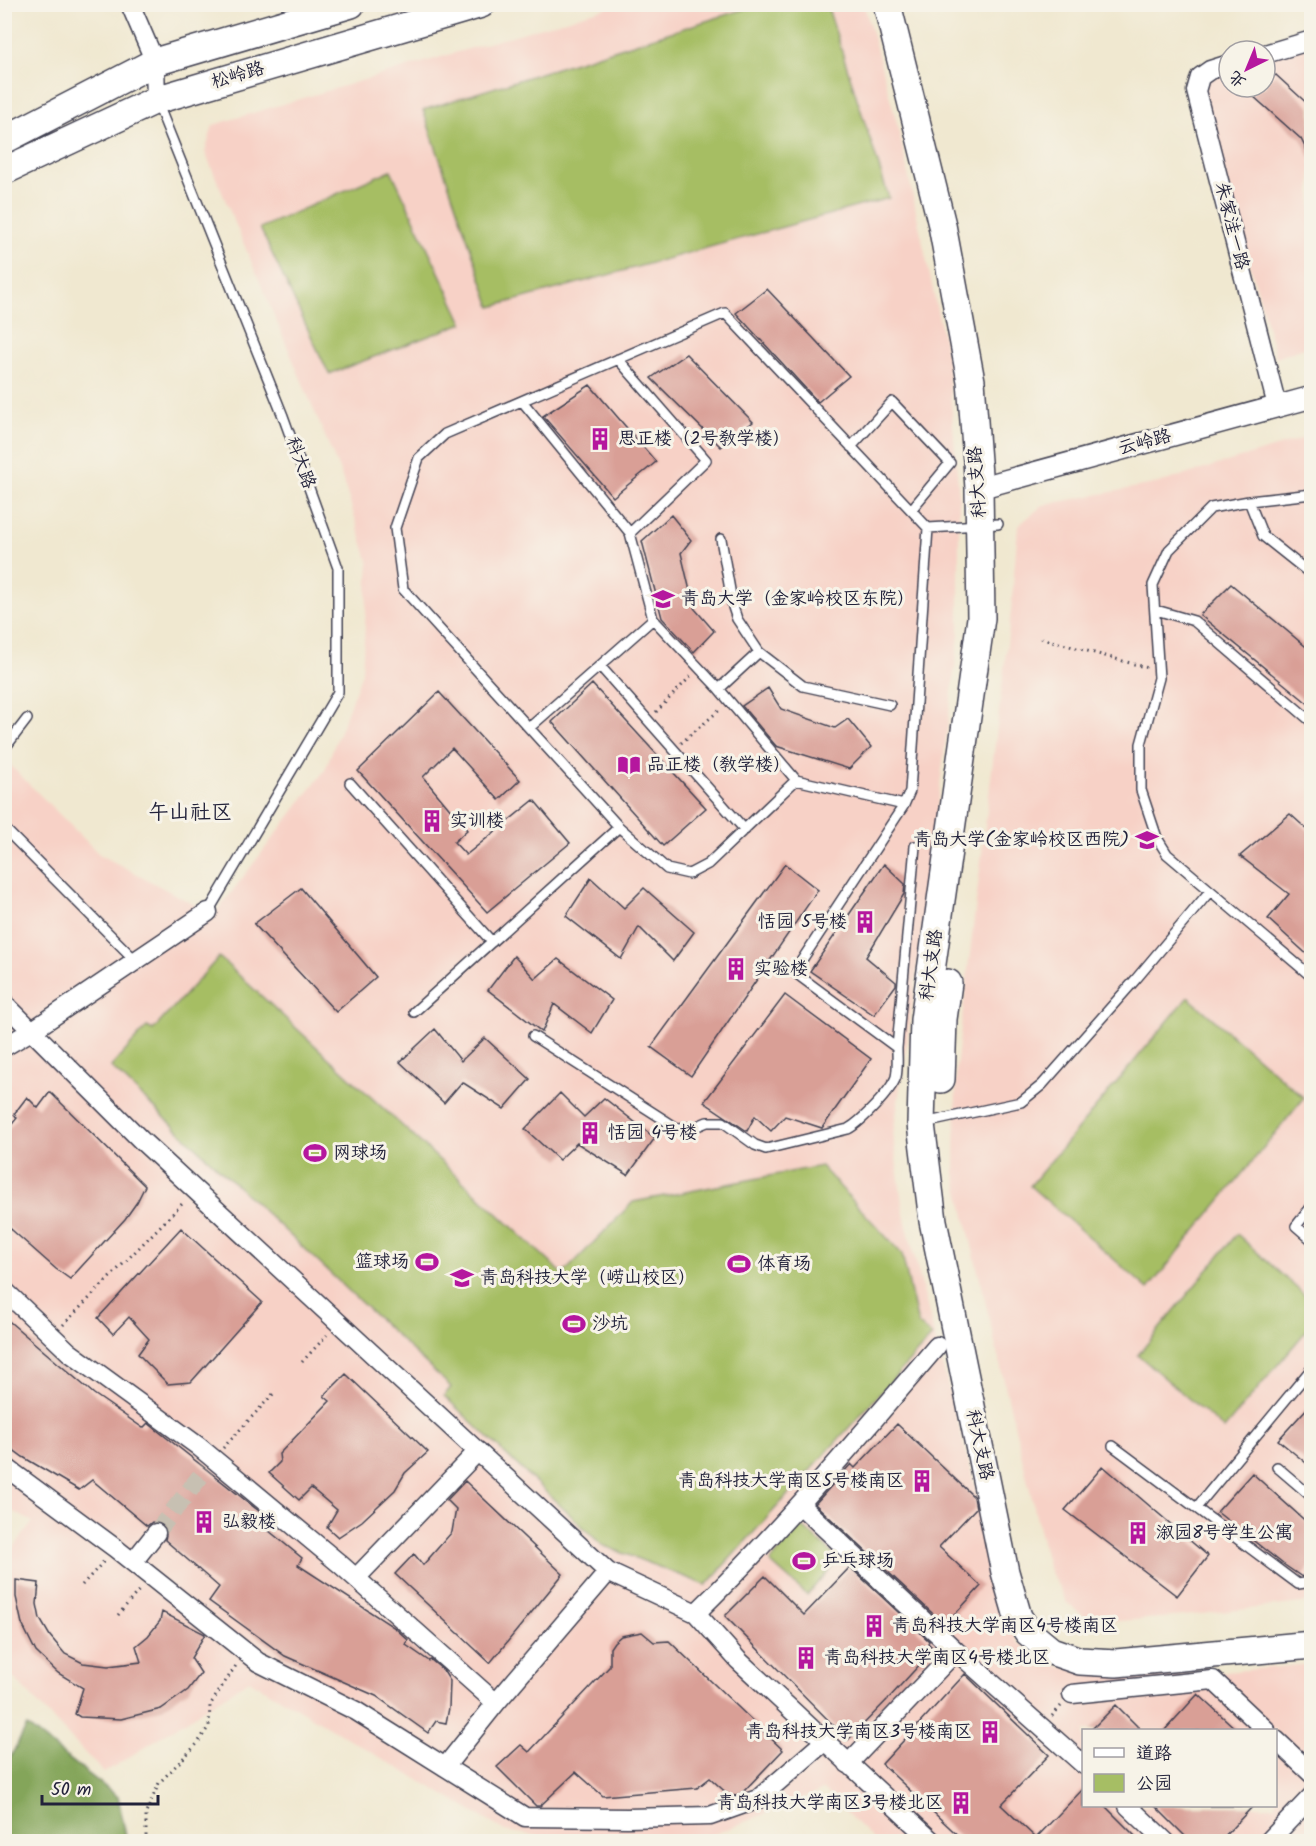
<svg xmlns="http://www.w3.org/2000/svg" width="1316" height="1846" viewBox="0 0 1316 1846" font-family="Kalam,'LXGW WenKai TC',sans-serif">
<rect width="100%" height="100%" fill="#f7f3e8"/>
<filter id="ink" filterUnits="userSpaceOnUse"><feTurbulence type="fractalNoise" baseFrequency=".0167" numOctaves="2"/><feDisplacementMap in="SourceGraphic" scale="12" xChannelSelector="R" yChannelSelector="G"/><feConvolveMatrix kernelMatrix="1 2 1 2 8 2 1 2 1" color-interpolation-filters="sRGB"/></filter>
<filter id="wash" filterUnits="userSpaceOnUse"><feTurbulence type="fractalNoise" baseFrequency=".008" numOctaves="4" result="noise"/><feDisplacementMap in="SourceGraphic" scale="24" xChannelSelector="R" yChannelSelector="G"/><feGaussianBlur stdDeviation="1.35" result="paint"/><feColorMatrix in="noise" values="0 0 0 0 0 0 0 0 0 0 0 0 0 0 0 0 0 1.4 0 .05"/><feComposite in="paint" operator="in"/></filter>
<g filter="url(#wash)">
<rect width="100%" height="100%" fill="#f0e8d0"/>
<path fill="#f7d1c6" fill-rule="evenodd" d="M616,5H864L897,123L947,356L959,495V635L914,993L893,1136L903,1210L937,1346L1017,1642L1059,1667L1172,1675L1215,1673L1311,1664V1841H875L823,1790L698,1841L578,1842L505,1831L249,1680L104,1773L5,1669V1559L33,1522L4,1507V737L11,766L99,854L208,912L211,919L325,770L362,673L369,563L341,474L205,152L213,125ZM1084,1730H1276V1806H1084Z
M1311,41V346L1276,357L1203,97L1206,82L1229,67V87H1265V56Z
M1311,436V1602L1173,1617L1105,1622L1089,1620L1067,1603L1048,1567L955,1174L956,1069L1011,611L1018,526L1043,505L1159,483Z"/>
<path fill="#a6be64" stroke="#647050" stroke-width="1.5" d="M757,5H827L889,198L491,307L423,110Z
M391,170L463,323L329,374L260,228Z
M219,957L563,1274L633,1202L821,1166L902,1254L918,1324L932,1336L706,1585L602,1545L444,1396L451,1387L111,1067L147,1027L153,1030Z
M1188,997L1304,1098L1148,1289L1030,1186Z
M1237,1234L1311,1301V1325L1224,1429L1138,1355Z
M802,1526L839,1559L807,1595L770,1562Z"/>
<path fill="#84a55a" stroke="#53644a" stroke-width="1.5" d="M27,1726L118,1797L127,1841H5V1767Z"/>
<g id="blocks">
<path fill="#d99f96" d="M1276,75L1311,107V159L1301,139L1243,87H1265V80Z
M767,289L849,376L818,402L736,313Z
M686,354L753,422L721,447L651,378Z
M590,385L656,462L613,497L543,416Z
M671,515L691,540L681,553L694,608L714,631L694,652L662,618L642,541Z
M1231,584L1311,651V706L1200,615Z
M592,684L706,808L663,846L552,722Z
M768,688L781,709L835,728L848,719L871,747L849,769L776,746L742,706Z
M439,692L520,780L499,800L452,748L423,777L467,830L454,842L466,855L534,800L570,843L487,912L358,771Z
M1290,814L1311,833V958L1268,919L1289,894L1240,856Z
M785,864L818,890L691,1076L651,1047Z
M884,864L905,884L904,894L866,957L896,982V985L874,1015L810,971Z
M591,878L624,908L644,888L694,932L673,961L639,927L621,959L566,916Z
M301,888L376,977L336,1012L254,924Z
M514,956L535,979L558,959L612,1000L592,1033L554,1004L542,1032L488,990Z
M785,995L871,1059L822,1128L785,1116L771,1131L755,1116L747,1131L704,1102Z
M435,1029L461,1061L485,1038L530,1079L504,1109L462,1082L444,1103L400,1062Z
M50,1092L145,1186L137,1202L125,1219L70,1279L56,1269L4,1223V1134L17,1118L14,1114L27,1097L38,1108Z
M560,1093L584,1117L604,1098L655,1138L628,1175L577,1143L559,1160L525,1129Z
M181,1228L262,1302L191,1382L168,1384L138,1354L149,1339L129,1317L113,1334L98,1318Z
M4,1317L94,1394L143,1428L148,1423L269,1519L263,1526L302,1558L298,1565L395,1628L408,1640L406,1645L429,1661L431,1660L443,1670L450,1681L449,1708L446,1723L436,1721L428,1733L376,1696L285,1656L209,1601L219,1587L165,1540L167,1529L162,1524L152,1522L147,1526L92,1480L79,1490L23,1457L4,1443Z
M346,1374L428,1452L405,1473L395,1490L362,1521L338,1537L327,1527L337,1510L311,1488L299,1500L269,1473L280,1462L279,1454L330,1401L324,1396Z
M1311,1404V1467L1278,1440Z
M897,1424L974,1497L976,1508L939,1547L981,1586L945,1625L815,1504L851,1464L855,1468Z
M1103,1466L1208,1556L1177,1596L1065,1510Z
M1252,1473L1311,1526V1565L1302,1577L1283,1564L1217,1512Z
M465,1481L563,1574L490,1663L395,1574L414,1554L423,1565L452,1532L456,1509L447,1500Z
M850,1567L929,1641L928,1643L934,1649L888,1699L848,1740L725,1616L765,1576L804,1615Z
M16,1580L39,1583L37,1604L40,1619L50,1636L65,1654L83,1663L108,1666L141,1662L136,1646L148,1636L160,1621L162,1612L205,1634L191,1658L201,1673L188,1690L161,1709L121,1719L80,1717L75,1714L83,1688L58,1673L36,1652L22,1624L16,1597Z
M642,1632L654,1642L669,1641L783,1750L742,1793L731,1797L710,1778L697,1788L603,1796L576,1772L540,1806H536L497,1767L521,1745L529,1752L610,1666V1648L614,1642L621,1636Z
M965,1674L1049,1755L1001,1805L1036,1838L1083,1789V1806H1105L1141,1842H965L882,1764Z
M1198,1694L1238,1731H1164Z
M1116,1705L1142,1731H1090Z
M1155,1806H1253L1219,1842H1191Z"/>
</g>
</g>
<g filter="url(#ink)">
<use href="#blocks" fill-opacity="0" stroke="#414051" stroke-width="1.5"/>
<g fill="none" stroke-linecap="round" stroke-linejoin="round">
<path stroke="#c7c0b2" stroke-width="18" stroke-dasharray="18 9" stroke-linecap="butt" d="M156,1533L206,1469"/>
<g stroke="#414051" stroke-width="12">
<path id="service" d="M157,102L283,416L338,568V692L208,912
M618,359L706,460L630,533
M522,401L630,533L653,619L719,689L796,780
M851,447L892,402L950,463L911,510
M1312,494L1249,501L1211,508L1169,550L1153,585L1159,678L1141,744V790L1157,838L1167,854L1312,977
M1249,501L1263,536L1312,575
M721,539L733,607L737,619L759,652
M1156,610L1194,621L1312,722
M600,666L745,830
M719,689L759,652L803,686L890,705
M529,728L653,619
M4,749L27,719
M350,783L492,942
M904,805L796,780L708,864L689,874L667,869L619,827L403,589L395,528L419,458L445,434L725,313L928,528
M4,828L136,961
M915,846L897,1048L794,972L904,805L910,791L928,528L998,524
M414,1012L619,827
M533,1036L677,1128L695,1127L707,1122H723L755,1145L766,1149L848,1129C861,1122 891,1091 896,1077C898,1068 897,1057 897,1048
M924,1123L1021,1102L1042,1085L1136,979L1210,891
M1312,1206L1296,1226L1312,1240
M1113,1446L1298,1584L1312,1582
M1277,1467L1312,1497
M1196,1508L1312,1368"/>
</g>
<g stroke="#414051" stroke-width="21">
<path id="minor" d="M130,4L155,62L156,100
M1265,54L1312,40
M1229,64L1210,70L1200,77L1196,91L1277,406
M4,1003L141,1140L608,1572L696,1613L738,1660L933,1842
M4,1047L33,1030L208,912
M4,1290L69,1352L198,1446L340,1564L496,1703
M4,1466L115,1548L258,1662L356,1711L525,1817L628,1818L710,1816L758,1799L825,1741
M800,1505L956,1651L1084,1765
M133,1562L156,1533
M356,1578L478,1451
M696,1613C782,1529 859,1437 937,1346
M1072,1694L1213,1680L1266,1730
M1276,1740L1312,1774
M848,1764L956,1651
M445,1767L496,1703L608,1572
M1128,1806L1166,1842
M1268,1842L1312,1796"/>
</g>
<g stroke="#414051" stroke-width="24">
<path id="tertiary" d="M979,488L1312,397"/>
</g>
<g stroke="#414051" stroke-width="30">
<path id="primary" d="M887,4L942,225L971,381L979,488L981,618L924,1020L921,1124L933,1221L1005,1572L1018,1617L1028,1632L1051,1651L1080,1661L1116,1663L1312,1645
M4,140L155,62L351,4
M4,171L156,100L481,4
M941,1079L943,1019L948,983"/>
</g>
<path stroke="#414051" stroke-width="3" stroke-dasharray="1.5 4.5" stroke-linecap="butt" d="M1041,638L1148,668
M656,712L691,676
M681,743L722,708
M63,1325L185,1201
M302,1362L327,1335
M223,1448L275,1392
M82,1585L105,1560
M118,1615L140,1589
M1052,1716L1061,1706
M146,1842V1813L159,1783L197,1744L209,1726L210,1705L237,1664"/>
<use href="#service" stroke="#fff" stroke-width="9"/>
<use href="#minor" stroke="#fff" stroke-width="18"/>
<use href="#tertiary" stroke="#fff" stroke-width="21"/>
<use href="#primary" stroke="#fff" stroke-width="27"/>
</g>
</g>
<defs>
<g id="building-bare" transform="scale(1.8)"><path d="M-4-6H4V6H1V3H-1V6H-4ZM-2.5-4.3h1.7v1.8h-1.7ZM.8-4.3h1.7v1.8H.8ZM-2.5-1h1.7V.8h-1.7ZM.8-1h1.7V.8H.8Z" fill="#b5179e" stroke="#f7f3e8" stroke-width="2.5" paint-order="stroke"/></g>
<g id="university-bare" transform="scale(1.8)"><path d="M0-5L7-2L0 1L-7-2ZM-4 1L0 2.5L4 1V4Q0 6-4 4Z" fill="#b5179e" stroke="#f7f3e8" stroke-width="2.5" paint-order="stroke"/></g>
<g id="library-bare" transform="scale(1.8)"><path d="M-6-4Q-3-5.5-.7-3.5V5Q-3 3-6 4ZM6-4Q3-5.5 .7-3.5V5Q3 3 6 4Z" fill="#b5179e" stroke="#f7f3e8" stroke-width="2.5" paint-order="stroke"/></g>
<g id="stadium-bare" transform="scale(1.8)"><path d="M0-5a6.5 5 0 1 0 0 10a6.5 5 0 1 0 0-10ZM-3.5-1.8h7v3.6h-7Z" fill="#b5179e" stroke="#f7f3e8" stroke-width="2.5" paint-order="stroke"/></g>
</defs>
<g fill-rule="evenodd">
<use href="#building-bare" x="600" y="439"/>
<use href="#university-bare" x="663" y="599"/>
<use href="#library-bare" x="629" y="765"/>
<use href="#building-bare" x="432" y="821"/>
<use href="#university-bare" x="1147" y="840"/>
<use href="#building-bare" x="865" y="922"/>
<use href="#building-bare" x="736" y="969"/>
<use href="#building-bare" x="590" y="1133"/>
<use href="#stadium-bare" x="315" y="1153"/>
<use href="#stadium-bare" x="427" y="1262"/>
<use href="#stadium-bare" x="739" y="1264"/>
<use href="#university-bare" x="462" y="1278"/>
<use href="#stadium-bare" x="574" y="1324"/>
<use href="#building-bare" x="922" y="1481"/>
<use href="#building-bare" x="204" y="1522"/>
<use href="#building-bare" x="1138" y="1533"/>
<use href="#stadium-bare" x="804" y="1561"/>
<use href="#building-bare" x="874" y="1626"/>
<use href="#building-bare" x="806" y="1658"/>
<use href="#building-bare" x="990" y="1732"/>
<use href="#building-bare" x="961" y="1803"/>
</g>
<g text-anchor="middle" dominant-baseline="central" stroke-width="6" stroke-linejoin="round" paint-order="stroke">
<g font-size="18" fill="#22223b" stroke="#f7f3e8">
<text transform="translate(238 76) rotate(-16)">松岭路</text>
<text transform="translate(1231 226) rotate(76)">朱家洼一路</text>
<text transform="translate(1145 443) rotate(-15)">云岭路</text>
<text transform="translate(300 463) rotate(70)">科大路</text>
<text transform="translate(978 482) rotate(-94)">科大支路</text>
<text transform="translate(932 965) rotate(-82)">科大支路</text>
<text transform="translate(979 1445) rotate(78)">科大支路</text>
</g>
<g font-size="18" fill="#22223b" stroke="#f7f3e8" text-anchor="start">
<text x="618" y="439">思正楼（2号教学楼）</text>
<text x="681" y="599">青岛大学（金家岭校区东院）</text>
<text x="647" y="765">品正楼（教学楼）</text>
<text x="450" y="821">实训楼</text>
<text x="1129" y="840" text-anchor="end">青岛大学(金家岭校区西院)</text>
<text x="847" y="922" text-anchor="end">恬园 5号楼</text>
<text x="754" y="969">实验楼</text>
<text x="608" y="1133">恬园 4号楼</text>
<text x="333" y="1153">网球场</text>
<text x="409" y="1262" text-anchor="end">篮球场</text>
<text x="757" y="1264">体育场</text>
<text x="480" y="1278">青岛科技大学（崂山校区）</text>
<text x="592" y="1324">沙坑</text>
<text x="904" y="1481" text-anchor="end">青岛科技大学南区5号楼南区</text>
<text x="222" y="1522">弘毅楼</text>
<text x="1156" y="1533">溆园8号学生公寓</text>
<text x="822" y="1561">乒乓球场</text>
<text x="892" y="1626">青岛科技大学南区4号楼南区</text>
<text x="824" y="1658">青岛科技大学南区4号楼北区</text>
<text x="972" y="1732" text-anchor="end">青岛科技大学南区3号楼南区</text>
<text x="943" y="1803" text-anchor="end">青岛科技大学南区3号楼北区</text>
</g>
<g font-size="21" fill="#22223b" stroke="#f7f3e8">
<text x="190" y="813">午山社区</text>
</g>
</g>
<rect width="1316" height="1846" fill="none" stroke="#f7f3e8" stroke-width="24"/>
<rect x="1082" y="1729" width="195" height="78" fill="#f7f3e8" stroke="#a29fa3" stroke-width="1.5"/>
<rect x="1094" y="1748" width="30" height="9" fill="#ffffff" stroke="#a29fa3" stroke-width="1.5"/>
<text x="1136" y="1759" font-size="18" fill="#22223b">道路</text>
<rect x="1094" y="1774" width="30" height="18" fill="#a6be64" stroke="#a29fa3" stroke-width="1.5"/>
<text x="1136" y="1789" font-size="18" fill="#22223b">公园</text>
<g transform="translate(1247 69) rotate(223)"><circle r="28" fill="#f7f3e8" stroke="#a29fa3" stroke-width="1.5"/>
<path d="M0-4.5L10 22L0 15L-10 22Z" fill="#b5179e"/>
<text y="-9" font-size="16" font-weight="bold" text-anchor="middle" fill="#22223b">北</text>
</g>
<path d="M42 1795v9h116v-9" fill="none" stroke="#22223b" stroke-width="3"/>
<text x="51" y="1795" font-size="18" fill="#22223b" stroke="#f7f3e8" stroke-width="4.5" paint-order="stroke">50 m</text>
</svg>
